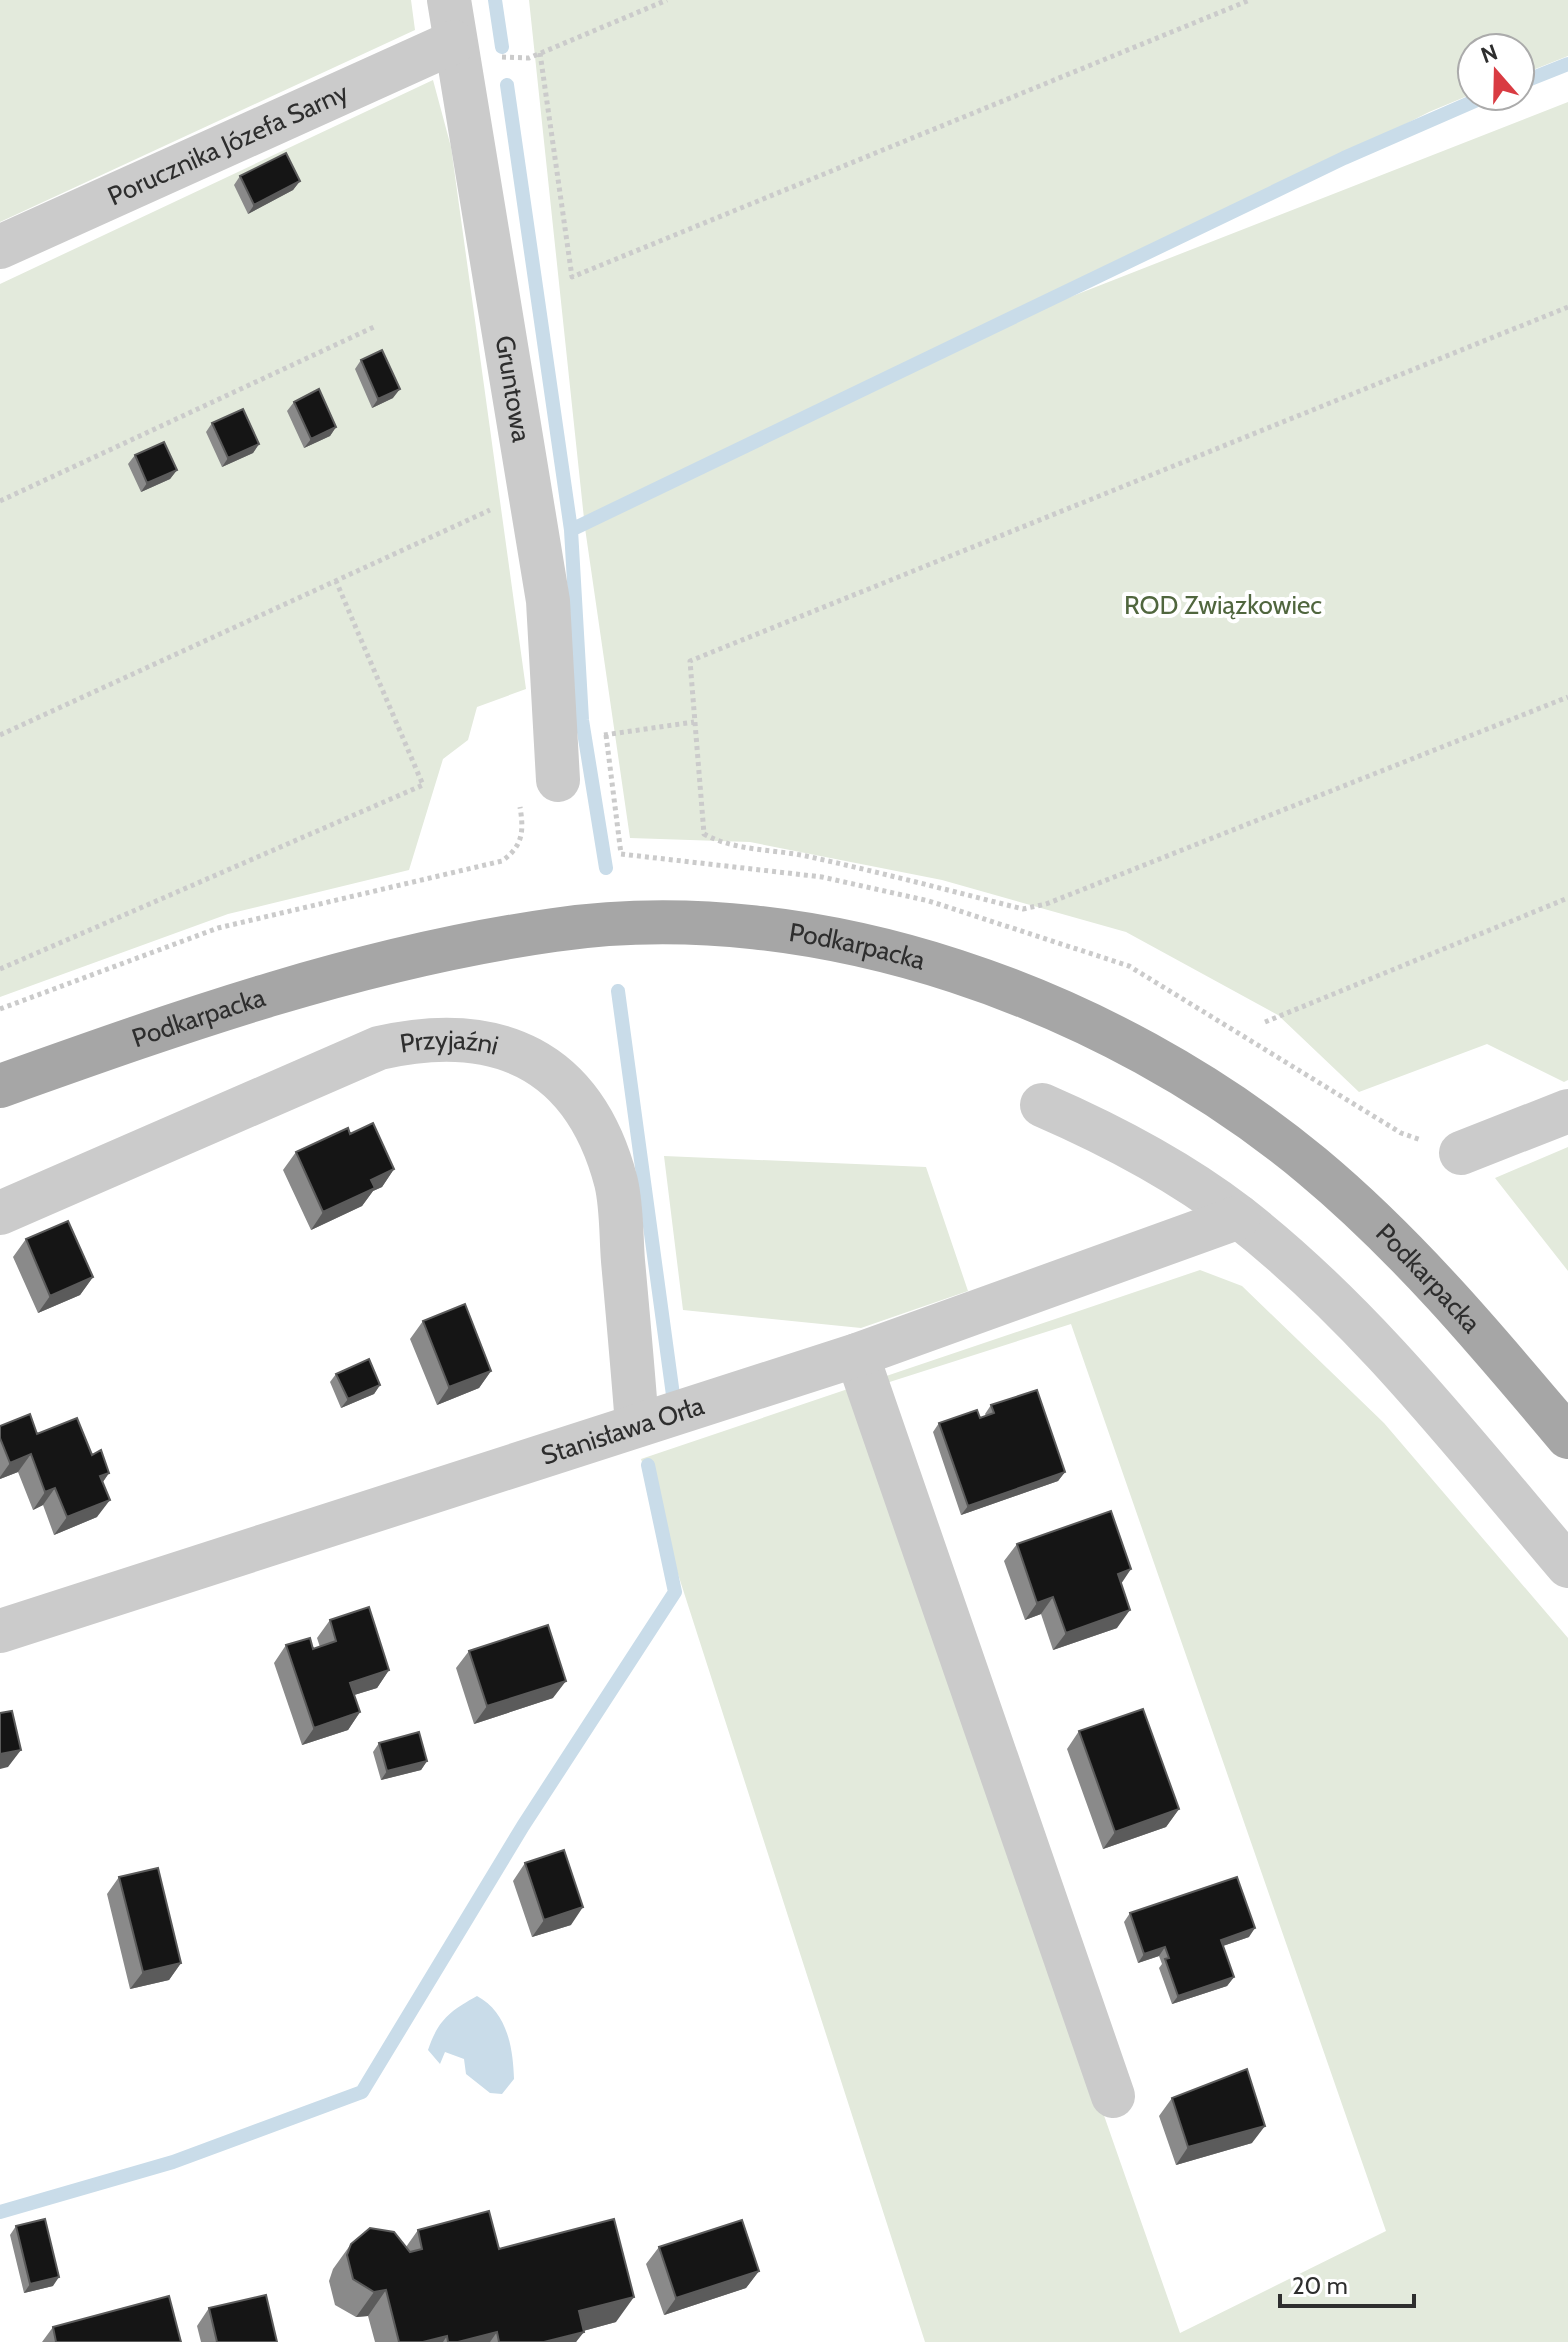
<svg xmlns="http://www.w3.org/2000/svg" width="1568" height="2342" viewBox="0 0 1568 2342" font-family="Cabin,sans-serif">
<rect width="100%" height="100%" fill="#fff"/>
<path fill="#e3eadc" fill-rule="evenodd" d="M0,0H411L415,30L0,222Z
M529,0H1568V56L1520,75V48H1472V94L1429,112L1060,301L1568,102V1080L1564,1082L1487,1044L1359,1092L1278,1015L1126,932L942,880L750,842L630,838L585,528Z
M433,80L451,147L526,689L477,707L468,740L443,759L409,870L228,914L0,997V284Z
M1568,1147V1271L1495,1178Z
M664,1156L926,1167L968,1291L861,1328L683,1310Z
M1200,1270L1242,1286L1384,1423L1568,1638V2342H925L641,1459ZM1071,1324L1386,2231L1180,2333L852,1394Z"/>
<path fill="#c9dce9" d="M477,1996C507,2012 513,2047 514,2079L502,2094L490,2093L466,2074L464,2059L445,2052L440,2064L428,2050C438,2020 450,2011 477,1996Z"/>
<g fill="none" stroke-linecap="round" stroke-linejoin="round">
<path stroke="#c9dce9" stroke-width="14" d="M495,0L502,47
M1520,83L1568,64
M507,85L571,530L582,720L606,868
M571,530L1344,158L1486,96
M618,991L673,1395
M0,2212L173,2162L362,2092L523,1826L675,1592L648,1465"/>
<path stroke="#cbcbcb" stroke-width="5" stroke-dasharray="4 4" stroke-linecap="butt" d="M540,53L572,277L1250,0
M502,57L529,58L667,0
M1568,307L690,661L704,834C735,851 772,849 806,856C879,872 951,891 1023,909L1046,904L1568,697
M0,501L376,326
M0,735L490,510
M604,735L694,722
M606,735L621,854L822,877L929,901L1129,966L1401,1133L1421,1140
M0,969L423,785L336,581
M0,1009L218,928L502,861C523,846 524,831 520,807
M1265,1022L1568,898"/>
<g stroke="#cbcbcb" stroke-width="44">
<path id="s1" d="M449,0L548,601L558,780"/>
<path id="s2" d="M0,247L454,42"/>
<path d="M1042,1105C1111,1135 1178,1170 1238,1216C1364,1314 1465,1445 1568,1566"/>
<path d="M1461,1153L1568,1111"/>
<path id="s3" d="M0,1213L379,1048C497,1021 584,1059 616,1182C622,1207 621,1236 623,1261C628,1316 633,1371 637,1425"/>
<path d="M857,1355L1113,2096"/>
<path id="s4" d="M0,1631L857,1355L1239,1217"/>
</g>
<path stroke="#a6a6a6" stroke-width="44" id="s5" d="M0,1086C182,1021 362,957 554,930C816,892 1111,999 1312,1166C1407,1245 1489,1343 1568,1437"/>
</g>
<path fill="#8a8a8a" d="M240,176L300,181L293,190L248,214L234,185Z
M361,360L393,398L372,408L355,369Z
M294,402L336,427L330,436L304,448L287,411Z
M212,423L259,444L253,453L222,467L206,432Z
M135,455L177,470L170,479L141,492L128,464Z
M350,1134L394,1169L382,1187L373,1191L362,1206L311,1230L283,1170L296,1152Z
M26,1239L93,1277L80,1295L38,1313L13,1257Z
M423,1321L491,1371L479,1388L437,1405L410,1339Z
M336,1374L380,1385L374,1394L341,1408L330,1382Z
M991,1405L1065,1472L1058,1481L961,1515L933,1432L939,1423L980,1418L986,1416L985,1414Z
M0,1426L37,1434L92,1455L109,1473L103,1482L97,1517L54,1535L43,1505L33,1510L18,1472L0,1479Z
M1017,1544L1121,1584L1117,1628L1053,1650L1041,1614L1025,1620L1004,1561Z
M330,1620L389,1670L377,1688L354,1695L360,1712L348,1730L302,1745L274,1663L286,1645L313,1649L320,1647L317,1638Z
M469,1651L553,1698L474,1724L456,1668Z
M1079,1731L1179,1809L1166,1827L1103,1849L1067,1749Z
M379,1743L427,1761L421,1770L381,1780L373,1752Z
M525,1863L571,1925L532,1937L513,1881Z
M119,1877L181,1963L169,1980L130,1989L107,1894Z
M1130,1913L1249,1937L1223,1946L1234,1977L1227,1986L1172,2004L1159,1968L1162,1964L1159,1956L1138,1963L1124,1922Z
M1172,2098L1252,2143L1176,2165L1159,2116Z
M16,2226L53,2286L24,2293L10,2235Z
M418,2230L499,2249L616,2322L583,2331L576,2342H375L368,2316L356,2317L335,2305L329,2281L333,2269L351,2244L406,2247Z
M659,2247L759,2271L746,2288L664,2315L646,2264Z
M209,2308L277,2342H201L197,2326Z
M53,2327L181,2342H42Z"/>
<path fill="#5b5b5b" d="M300,181L293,190L248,214L254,205Z
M400,389L393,398L372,408L378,399Z
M336,427L330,436L304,448L311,439Z
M259,444L253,453L222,467L228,458Z
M177,470L170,479L141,492L147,483Z
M394,1169L382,1187L373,1191L362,1206L311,1230L323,1212L371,1180Z
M93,1277L80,1295L38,1313L50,1296Z
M491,1371L479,1388L437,1405L449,1387Z
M380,1385L374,1394L341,1408L348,1399Z
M31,1454L18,1472L0,1479V1477L10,1463Z
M1065,1472L1058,1481L961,1515L968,1506Z
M109,1473L97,1490L100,1476Z
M55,1488L43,1505L33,1510L45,1492Z
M110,1500L97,1517L54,1535L67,1517Z
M1131,1569L1119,1587L1118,1574Z
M1053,1597L1041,1614L1025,1620L1037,1603Z
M1130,1610L1117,1628L1053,1650L1066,1633Z
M389,1670L377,1688L338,1700L350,1683Z
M566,1681L553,1698L474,1724L487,1706Z
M360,1712L348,1730L302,1745L314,1728Z
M21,1750L8,1767L0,1769V1754Z
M427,1761L421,1770L381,1780L387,1771Z
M1179,1809L1166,1827L1103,1849L1115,1832Z
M583,1907L571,1925L532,1937L544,1920Z
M1255,1928L1249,1937L1214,1949L1221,1940Z
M1165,1947L1159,1956L1138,1963L1144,1954Z
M181,1963L169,1980L130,1989L143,1972Z
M1234,1977L1227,1986L1172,2004L1178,1996Z
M1265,2126L1252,2143L1176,2165L1188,2147Z
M759,2271L746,2288L664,2315L676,2298Z
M59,2277L53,2286L24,2293L30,2284Z
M386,2290L368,2316L356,2317L374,2292Z
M634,2297L616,2322L561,2337L579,2311Z
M497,2332L490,2342H458Z
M584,2332L576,2342H544Z
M447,2336L443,2342H423Z"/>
<path fill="#151515" stroke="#5b5b5b" stroke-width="2" d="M286,153L300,181L254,205L240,176Z
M382,350L400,389L378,399L361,360Z
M319,389L336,427L311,439L294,402Z
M243,409L259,444L228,458L212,423Z
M164,442L177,470L147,483L135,455Z
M373,1123L394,1169L371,1180L375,1188L323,1212L296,1152L348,1128L350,1134Z
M68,1221L93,1277L50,1296L26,1239Z
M465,1304L491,1371L449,1387L423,1321Z
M369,1359L380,1385L348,1399L336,1374Z
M1037,1390L1065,1472L968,1506L939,1423L977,1410L980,1418L994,1413L991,1405Z
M30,1414L37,1434L77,1418L92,1455L101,1450L109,1473L100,1476L110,1500L67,1517L55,1488L45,1492L31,1454L10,1463L0,1438V1426Z
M1111,1511L1131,1569L1118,1574L1130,1610L1066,1633L1053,1597L1037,1603L1017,1544Z
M369,1607L389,1670L350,1683L360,1712L314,1728L286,1645L310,1638L313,1649L336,1641L330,1620Z
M548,1625L566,1681L487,1706L469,1651Z
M1143,1709L1179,1809L1115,1832L1079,1731Z
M12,1711L21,1750L0,1754V1713Z
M419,1732L427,1761L387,1771L379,1743Z
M564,1850L583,1907L544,1920L525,1863Z
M158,1868L181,1963L143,1972L119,1877Z
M1237,1877L1255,1928L1221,1940L1234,1977L1178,1996L1165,1959L1169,1958L1165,1947L1144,1954L1130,1913Z
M1247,2069L1265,2126L1188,2147L1172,2098Z
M489,2211L499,2249L614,2219L634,2297L579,2311L584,2332L544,2342H499L497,2332L458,2342H448L447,2336L423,2342H399L386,2290L374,2292L353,2279L347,2255L351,2244L370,2228L394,2232L410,2252L422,2249L418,2230Z
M45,2219L59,2277L30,2284L16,2226Z
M742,2220L759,2271L676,2298L659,2247Z
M266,2295L277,2342H217L209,2308Z
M169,2296L181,2342H56L53,2327Z"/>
<g text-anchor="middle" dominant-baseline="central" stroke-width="8" stroke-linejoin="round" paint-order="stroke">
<g font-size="26" fill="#2e2e2e" stroke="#fff">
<text stroke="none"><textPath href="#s2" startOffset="250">Porucznika Józefa Sarny</textPath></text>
<text stroke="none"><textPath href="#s1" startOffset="394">Gruntowa</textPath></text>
<text stroke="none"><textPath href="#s5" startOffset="882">Podkarpacka</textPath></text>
<text stroke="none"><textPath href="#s5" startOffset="210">Podkarpacka</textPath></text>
<text stroke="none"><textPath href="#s3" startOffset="484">Przyjaźni</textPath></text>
<text stroke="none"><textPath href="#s5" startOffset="1554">Podkarpacka</textPath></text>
<text stroke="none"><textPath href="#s4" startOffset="654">Stanisława Orła</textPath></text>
</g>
<g font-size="26" fill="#50663e" stroke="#fff">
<text x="1223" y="605">ROD Związkowiec</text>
</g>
</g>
<g transform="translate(1496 72) rotate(340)"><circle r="38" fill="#ffffff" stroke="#ababab" stroke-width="2"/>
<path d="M0-6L14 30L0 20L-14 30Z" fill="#d93b42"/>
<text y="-12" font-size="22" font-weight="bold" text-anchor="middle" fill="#2e2e2e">N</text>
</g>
<path d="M1280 2294v12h134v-12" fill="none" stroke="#2e2e2e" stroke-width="4"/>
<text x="1292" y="2294" font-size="24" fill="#2e2e2e" stroke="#ffffff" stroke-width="6" paint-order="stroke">20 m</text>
</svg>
